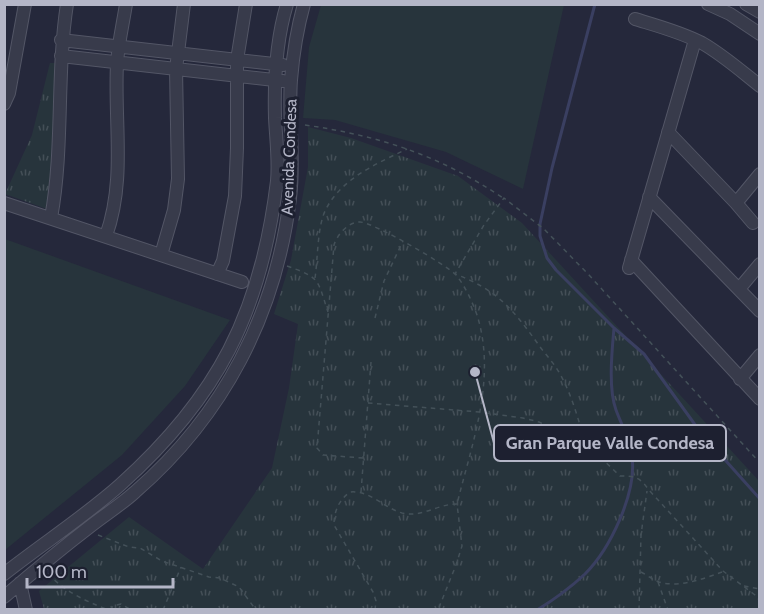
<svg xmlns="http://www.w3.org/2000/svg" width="764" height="614" viewBox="0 0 764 614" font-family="Cabin,sans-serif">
<defs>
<pattern id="park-tufts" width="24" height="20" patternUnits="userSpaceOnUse" patternTransform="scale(1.5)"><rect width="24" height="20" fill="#27343c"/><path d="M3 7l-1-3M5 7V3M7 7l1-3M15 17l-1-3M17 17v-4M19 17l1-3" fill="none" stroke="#444f57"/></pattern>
</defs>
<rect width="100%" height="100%" fill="#25283b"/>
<path fill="#27343c" d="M321,5H564L523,189L446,152L335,120L303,118L309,47Z
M5,239L230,320L185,386L122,455L5,550Z"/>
<path fill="url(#park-tufts)" d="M50,63H57L53,154L47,209L5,194L32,135Z
M308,127L351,138L458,176L522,223L759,481V609H44L39,591L129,517L203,569L272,468L289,388L298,324L274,314L291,260L308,167Z"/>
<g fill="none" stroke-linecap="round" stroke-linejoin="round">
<path stroke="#3a3f61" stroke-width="3" d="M614,328L644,354L701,433L760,499
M537,610C555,599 570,588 585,574C610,549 637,493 632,457C630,440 622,426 616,410C608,388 612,351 614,328L556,270L547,258L540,236V224L552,168L595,4"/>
<g stroke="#535666" stroke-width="14">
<path id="minor" d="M708,4L730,14L760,34
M746,4L760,12
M635,19C658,26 681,32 702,43C723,55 741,71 760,86
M61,40L283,65
M61,56L283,81
M4,104L9,93L25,4
M668,132L736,203
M649,197L760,311
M4,203L242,282
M51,218C64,147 56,75 67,4
M753,223L736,203L760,174
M106,236C126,180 114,122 117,64C118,44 123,24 126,4
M161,255L174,210L178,179L176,69L184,4
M631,260L760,399
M629,268L695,40
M217,274L223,261L235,196L237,148V60L246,4
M739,289L760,264
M740,379L760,355
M4,574C42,544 84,517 120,485C218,397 261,313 277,181C279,161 276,138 275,118C274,81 276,40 287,4
M20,583L26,610
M4,597C33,572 62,548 92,525C106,514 122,504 135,492C224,415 276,314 290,198C295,159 288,119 291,80C293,55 297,29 304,4"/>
</g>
<path stroke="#445159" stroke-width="1.5" stroke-dasharray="4.5 4.5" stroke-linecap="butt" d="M305,125C380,136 439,155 503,198
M287,266C321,278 317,279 328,312
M315,278C318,259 317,226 326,209C342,178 378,163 407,149
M375,318L384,281L403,241
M368,403L479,412L523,418L539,422L556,430L596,453L620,476C634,476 640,477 648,489L723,571L755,595L760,601
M587,448C579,423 573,397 560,374C554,363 545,354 538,344C512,308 497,290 455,274L484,225L504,198L544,229L589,275L760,463
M363,458L323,455L317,448L334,245C337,235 348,222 360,222C373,222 447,265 456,275C465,286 472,301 477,315C497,378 472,443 457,504
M361,492L371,362
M98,535L129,547L140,548L162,561L209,577L220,578L239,587L256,610
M641,572C647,575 653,580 659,582C679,588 703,579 722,572
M48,574C67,593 84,600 108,610
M658,582L668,610
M744,586L760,589
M110,610L113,606L121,604L131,610
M163,610L181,567
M375,610L376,601L373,592L334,525C334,511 339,500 350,492C370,490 384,508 402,513C422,518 437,504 457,504L462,546L456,565L438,610
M639,610L641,535L647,491"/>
<use href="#minor" stroke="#383b4b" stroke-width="12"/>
</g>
<g text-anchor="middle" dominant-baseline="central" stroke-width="6" stroke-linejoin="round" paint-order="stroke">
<g font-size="16" fill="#b4b6c7" stroke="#1d2030">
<text transform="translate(289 157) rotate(-88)">Avenida Condesa</text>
</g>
</g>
<path fill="none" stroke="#b4b6c7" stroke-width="2" d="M475 372L494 443"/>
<circle fill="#b4b6c7" stroke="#1d2030" stroke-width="2" cx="475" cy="372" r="6"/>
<rect fill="#1d2030" stroke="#b4b6c7" stroke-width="2" x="494" y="425" width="232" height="36" rx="6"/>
<g font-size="18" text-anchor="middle" font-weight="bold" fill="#b4b6c7">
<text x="610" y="449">Gran Parque Valle Condesa</text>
</g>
<rect width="764" height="614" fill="none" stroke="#b4b6c7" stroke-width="12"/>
<path d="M27 578v9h146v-9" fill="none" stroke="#b4b6c7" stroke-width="3"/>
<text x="36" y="578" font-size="18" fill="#b4b6c7" stroke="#1d2030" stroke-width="4.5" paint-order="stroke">100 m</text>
</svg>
